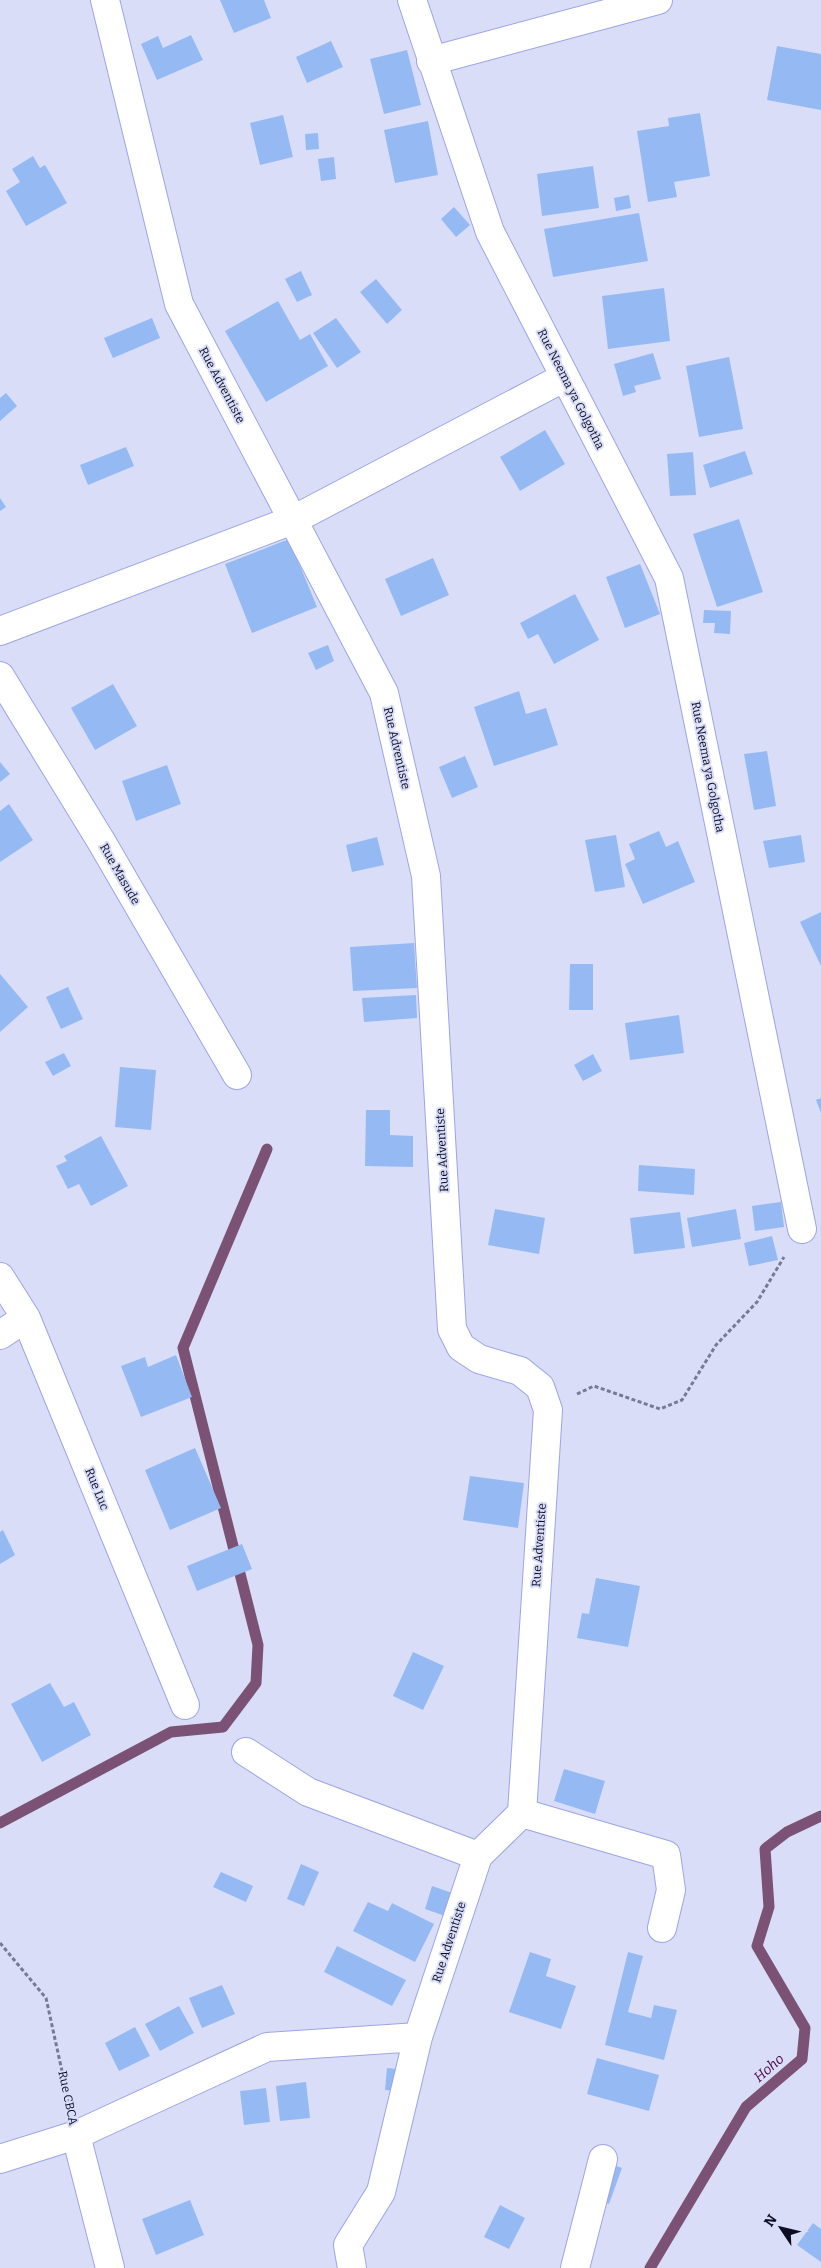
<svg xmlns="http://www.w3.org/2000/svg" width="821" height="2268" viewBox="0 0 821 2268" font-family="Bitter,serif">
<rect width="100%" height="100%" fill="#d9ddf8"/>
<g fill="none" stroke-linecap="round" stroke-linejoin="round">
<path stroke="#7b5275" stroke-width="11" d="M0,1823L171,1732L223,1727L256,1683L258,1645L183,1348L267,1149
M650,2268L746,2107L802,2059L805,2028L757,1946L769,1907L765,1849L787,1832L821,1816"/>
</g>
<path fill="#95baf3" d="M220,0H264L271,18L234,33Z
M191,35L203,60L157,80L141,44L158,36L163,48Z
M331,41L343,67L307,83L296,57Z
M777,46L821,54V110L767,100Z
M407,50L421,105L384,114L370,59Z
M700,113L710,176L674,182L677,197L648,202L637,131L669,126L668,118Z
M283,115L293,157L260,165L250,123Z
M428,121L438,175L395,183L384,130Z
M318,133L319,149L306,150L305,134Z
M33,156L40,168L45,165L67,203L26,226L6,191L20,182L12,169Z
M334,157L336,179L321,181L318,159Z
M593,166L599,208L542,216L537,174Z
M629,195L631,208L616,211L614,198Z
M454,207L470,225L456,237L441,219Z
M639,213L648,261L553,277L544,229Z
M301,271L312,295L297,302L285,279Z
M376,279L402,310L387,324L360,292Z
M664,288L670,341L608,349L602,296Z
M278,301L300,340L310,334L328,366L266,402L225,331Z
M152,318L160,338L113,358L104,338Z
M336,318L361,352L337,368L313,333Z
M653,353L661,379L634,386L636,392L623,396L614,364Z
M729,357L743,429L699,437L686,366Z
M6,393L17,406L0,421V398Z
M545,430L565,464L520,491L500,457Z
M126,447L134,466L88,485L80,465Z
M745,451L753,474L710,488L703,465Z
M693,452L696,495L670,496L667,454Z
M0,498L6,507L0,511Z
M739,519L763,592L717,607L693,534Z
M289,539L317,607L252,633L225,564Z
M433,558L449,595L401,616L385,579Z
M640,564L660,614L625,628L606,577Z
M575,594L599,640L554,664L538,634L528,639L520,623Z
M704,610L731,611L730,634L714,633L715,623H703Z
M328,645L334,661L316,670L308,653Z
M113,684L137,726L95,750L71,708Z
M519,691L526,714L546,708L558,745L494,766L474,707Z
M767,751L776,806L754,810L744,754Z
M465,756L478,787L452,798L439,767Z
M0,762L10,774L0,782Z
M167,765L181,804L136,821L122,781Z
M9,804L33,840L0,862V811Z
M659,831L666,847L678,841L695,882L643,904L625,864L635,859L629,844Z
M616,835L625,887L595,892L585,840Z
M801,835L805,862L769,868L763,841Z
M377,837L384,865L352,872L346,845Z
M821,912V966L800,922Z
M414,943L417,988L353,991L350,947Z
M570,964H593V1010H569Z
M0,974L28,1007L0,1032Z
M68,987L83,1019L61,1029L46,997Z
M416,995L417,1018L364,1022L362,998Z
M679,1015L684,1053L630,1060L625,1023Z
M64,1053L71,1066L53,1076L45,1062Z
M593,1054L602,1071L583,1081L574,1065Z
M120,1067L156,1070L151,1130L115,1127Z
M821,1098V1113L816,1100Z
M366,1110H390V1135L413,1136V1167L365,1166Z
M101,1136L128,1186L91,1206L79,1184L68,1189L56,1166L67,1161L64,1156Z
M639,1165L695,1169L694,1195L638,1191Z
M781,1202L784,1227L755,1231L752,1206Z
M495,1209L545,1218L539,1254L488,1245Z
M736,1209L741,1239L692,1247L687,1218Z
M680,1212L685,1248L634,1254L630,1218Z
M772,1236L778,1260L749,1266L744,1243Z
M176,1355L192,1397L141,1417L121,1366L145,1357L148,1367Z
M195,1448L221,1508L170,1530L145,1470Z
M470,1476L524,1483L518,1528L463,1520Z
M3,1530L15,1555L0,1564V1532Z
M242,1544L252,1569L197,1591L187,1566Z
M596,1578L640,1586L628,1647L577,1638L582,1613L589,1614Z
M413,1652L444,1666L423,1710L393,1696Z
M50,1683L64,1707L74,1702L91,1735L42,1762L11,1704Z
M564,1769L605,1781L595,1814L554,1801Z
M301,1864L319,1872L304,1906L287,1899Z
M221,1872L253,1886L246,1902L213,1887Z
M432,1886L455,1894L448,1917L425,1909Z
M368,1902L388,1911L392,1903L434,1924L415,1962L353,1931Z
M337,1946L406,1980L392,2006L324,1972Z
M530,1952L551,1959L546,1976L576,1986L561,2029L509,2012Z
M628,1952L643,1956L628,2012L651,2018L654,2005L677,2010L664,2060L605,2045Z
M222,1985L235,2014L202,2028L189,1998Z
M179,2006L194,2033L160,2051L145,2024Z
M135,2027L150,2056L119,2071L105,2043Z
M597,2058L659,2075L649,2111L587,2094Z
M387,2068L417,2071L415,2093L385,2090Z
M306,2082L310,2118L280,2121L276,2086Z
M266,2088L270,2122L244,2125L240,2091Z
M598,2159L622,2168L609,2204L585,2195Z
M190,2200L204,2235L156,2255L142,2219Z
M500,2205L525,2218L509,2249L484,2237Z
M813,2223L821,2229V2262L797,2245Z"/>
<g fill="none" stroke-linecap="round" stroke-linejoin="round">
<g stroke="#9ea4e5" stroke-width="30">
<path id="minor" d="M105,0L179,304L384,693L426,876L452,1329L461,1347L479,1359L520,1371L540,1387L548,1410L522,1813L478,1856L418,2037L381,2192L348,2245L352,2268
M412,0L490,232L669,578L802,1229
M431,61L658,0
M0,631L293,520L565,377
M0,676L101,841L237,1075
M0,1277L26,1318L185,1705
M0,1335L26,1318
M246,1752L308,1792L478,1856
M522,1813L666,1855L671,1890L662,1928
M76,2135L110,2268
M0,2159L76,2135L267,2047L418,2037
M575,2268L603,2159"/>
</g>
<path stroke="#777a93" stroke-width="3" stroke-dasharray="4 2.5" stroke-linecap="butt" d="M577,1394L594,1386L660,1409L682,1400L716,1345L757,1302L784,1257
M0,1943L46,1998L69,2103"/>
<use href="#minor" stroke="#fff" stroke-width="28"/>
</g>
<g text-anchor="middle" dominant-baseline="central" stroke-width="4" stroke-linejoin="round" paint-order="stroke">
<g font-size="12" fill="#0c0d24" stroke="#d9ddf8">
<text transform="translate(222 385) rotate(62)">Rue Adventiste</text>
<text transform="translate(571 389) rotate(63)">Rue Neema ya Golgotha</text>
<text transform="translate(397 748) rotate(77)">Rue Adventiste</text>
<text transform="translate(708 767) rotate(79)">Rue Neema ya Golgotha</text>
<text transform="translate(120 874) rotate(60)">Rue Masude</text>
<text transform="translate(442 1150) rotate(-93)">Rue Adventiste</text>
<text transform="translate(97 1489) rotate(68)">Rue Luc</text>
<text transform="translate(539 1545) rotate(-86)">Rue Adventiste</text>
<text transform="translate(449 1942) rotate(-72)">Rue Adventiste</text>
<text transform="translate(68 2098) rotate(78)">Rue CBCA</text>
</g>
<g font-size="14" font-style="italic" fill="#4f0540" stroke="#d9ddf8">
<text transform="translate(769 2068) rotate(-41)">Hoho</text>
</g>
</g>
<g transform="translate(781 2228) rotate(305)" stroke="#d9ddf8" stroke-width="4" paint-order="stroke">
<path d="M0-4L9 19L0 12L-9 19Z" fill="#0c0d24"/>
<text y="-8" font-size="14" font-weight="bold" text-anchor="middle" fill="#0c0d24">N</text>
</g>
</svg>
